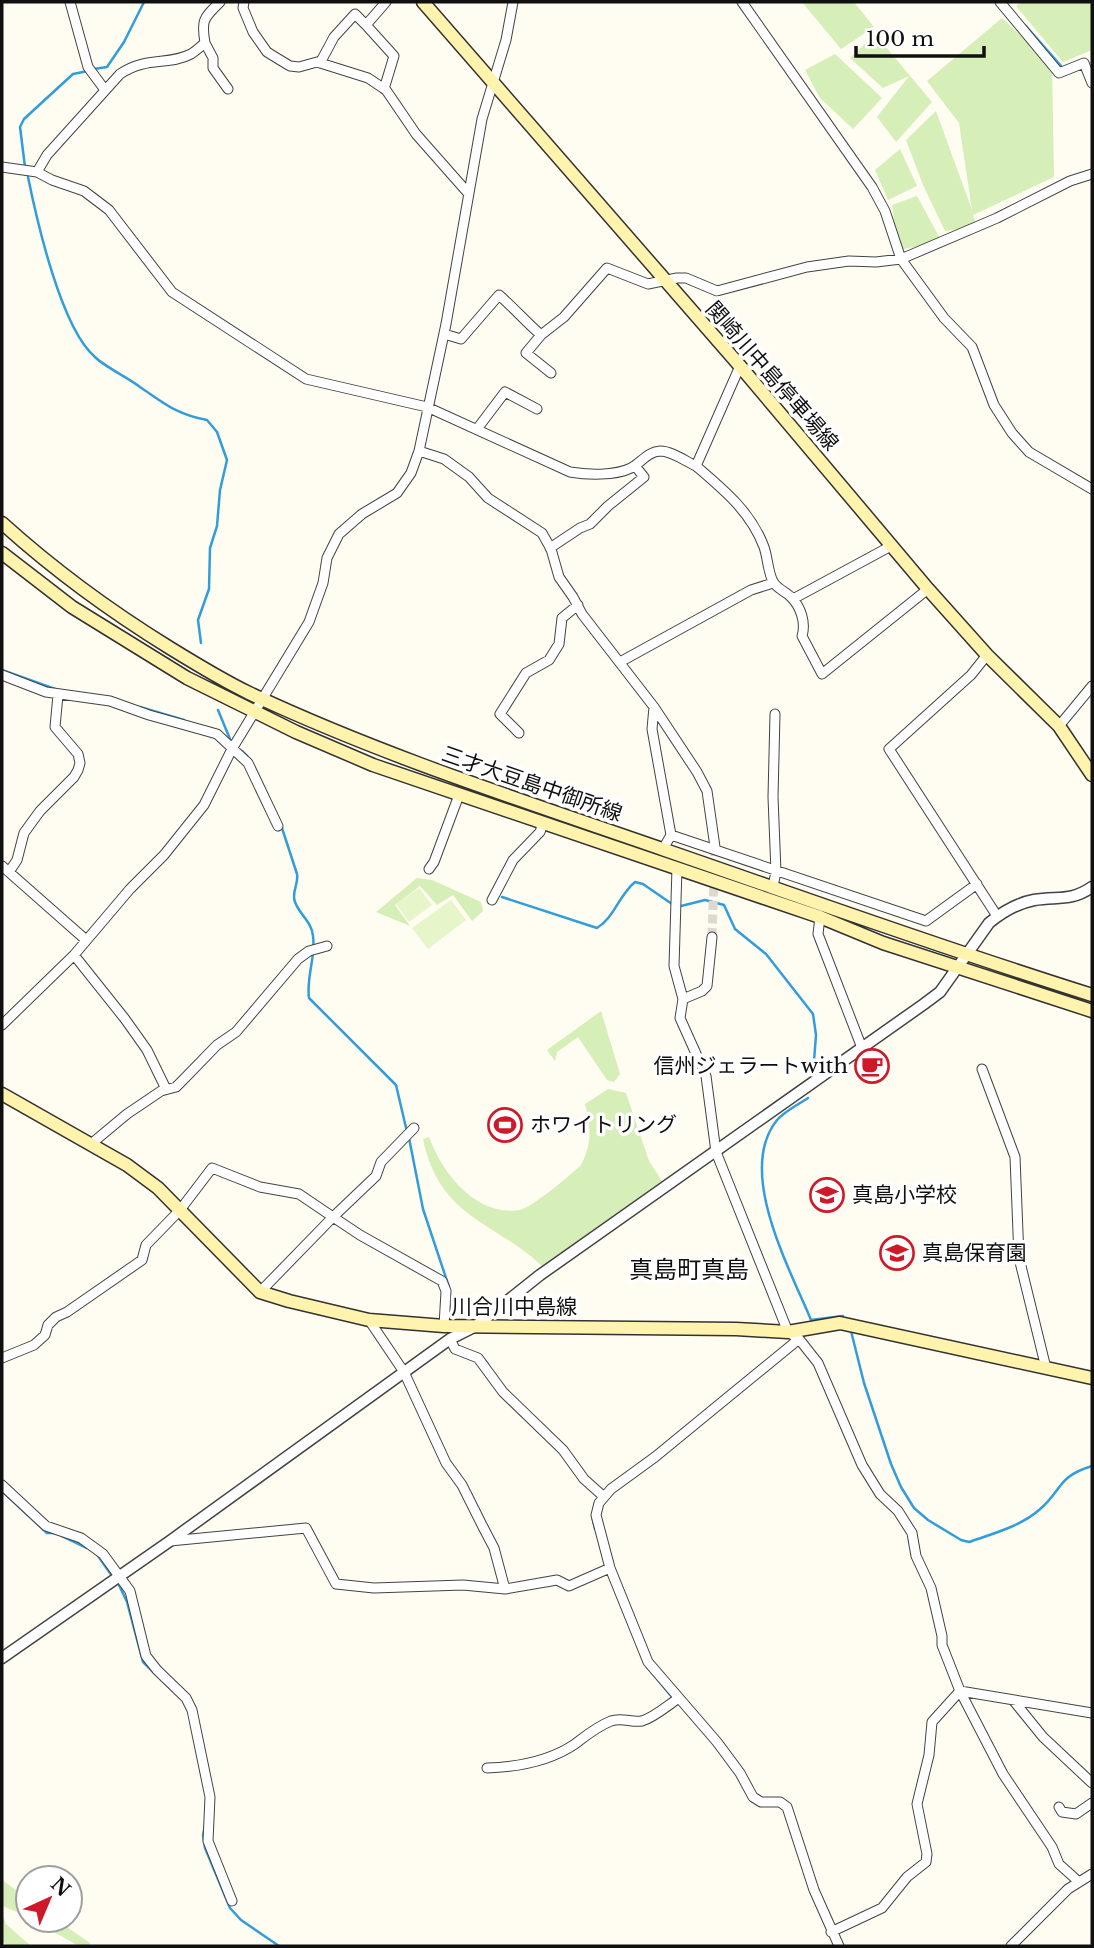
<svg xmlns="http://www.w3.org/2000/svg" width="1094" height="1948" viewBox="0 0 1094 1948" font-family="'Libre Baskerville','Noto Sans JP',serif">
<rect width="100%" height="100%" fill="#fffcf2"/>
<path fill="#d6eeb7" d="M802,2H854L874,27L841,49Z
M1022,2H1092V50L1063,62L1016,6Z
M1002,18L1052,64L1054,177L973,215L977,227L945,231L923,185L906,140L936,111L972,210L959,123L927,81Z
M875,34L932,102L896,142L877,117L909,76L883,88L850,58Z
M835,54L882,98L853,129L820,98L805,70Z
M900,149L917,186L888,200L875,170Z
M917,196L942,242L898,250L892,205Z
M417,878L432,880L481,902L483,911L472,921L453,895L437,905L420,886L395,905L410,926L376,912Z
M601,1011L620,1074L614,1082L607,1080L578,1037L557,1052L555,1061L547,1050Z
M608,1089L626,1093L649,1161L662,1181L542,1266C491,1219 440,1218 423,1139L429,1137C442,1173 476,1217 520,1210C531,1208 572,1174 581,1165C592,1145 591,1125 585,1104Z
M2,1880L28,1899V1917C19,1911 10,1911 2,1905Z
M2,1913L6,1924L31,1946H7L2,1941Z
M33,1920H57L90,1943L89,1945H77Z"/>
<path fill="#e7f5ca" d="M419,888L432,905L409,922L396,904Z
M451,900L466,920L428,949L412,928Z"/>
<g fill="none" stroke-linecap="round" stroke-linejoin="round">
<path stroke="#319ddb" stroke-width="2.5" d="M1025,25L1062,67
M94,69L107,67L124,42L144,2
M25,167L20,127L24,119L73,74L88,71
M28,177C37,221 61,328 95,357C105,367 127,377 140,387C164,403 177,415 207,420L217,432L227,460L220,490L217,526L210,548L209,589L198,620L201,643
M2,670L58,690
M140,707L184,720
M218,710L230,739
M242,751L247,756
M281,825L297,874C299,884 291,892 295,902C299,914 312,922 313,936C316,957 306,977 309,998L396,1085L407,1132
M502,897L597,928C614,918 619,895 635,882L643,884L672,904
M681,906L705,900L724,905L735,929L766,954L813,1014L816,1035L813,1074
M808,1098C799,1104 785,1111 777,1120C736,1171 789,1267 811,1320L843,1316
M409,1138L423,1209L449,1287
M450,1304V1315
M851,1331L864,1383L891,1464L901,1487L914,1508L928,1520L961,1540L969,1542C992,1534 1021,1526 1039,1510C1063,1490 1056,1477 1092,1466
M479,1354L488,1364
M2,1491L47,1533H55
M592,1516L595,1529
M62,1536L87,1548
M96,1553L112,1576
M119,1585L127,1602L143,1662L173,1691
M647,1667L672,1697
M205,1826L203,1835L205,1848L230,1908L241,1920L279,1946"/>
<path stroke="#dbd9d0" stroke-width="9" stroke-dasharray="9 4.5" stroke-linecap="butt" d="M712,937L715,847"/>
<g stroke="#434343" stroke-width="11">
<path id="minor" d="M70,2L88,67L105,90
M244,2L243,8L253,32L267,52L280,60L290,66L299,67L317,62L368,78L386,90L416,134L468,193
M742,2L872,187L885,211L901,259L944,318L972,347L994,405L1012,433L1029,452L1092,489
M1000,2L1059,73L1084,63L1092,83
M366,25L394,56L384,89
M205,43L213,58V68L228,89
M320,63L334,37L355,14L366,25L386,2
M2,167L37,172L52,180L84,191L109,210L172,292L306,379L427,407L570,472C587,475 615,476 631,468C641,463 647,452 660,451C672,451 685,461 696,466L740,366
M37,172L47,155L120,74C147,56 168,66 191,54C196,51 201,46 205,43C201,19 204,18 220,2
M444,334L461,339L499,295C514,308 526,322 541,335
M551,373L526,353L541,335L564,317L607,268L648,284L677,278H686L717,291L807,267L849,261L876,262L901,259L997,218L1070,181L1092,174
M477,429L505,392L537,409
M419,451L444,459L469,477L488,498L542,533L551,549L559,577L573,597L582,614L654,707L697,772L707,791L715,847
M696,466C724,490 751,512 764,547C768,558 768,575 774,583C778,589 786,592 791,597C801,607 806,623 802,636L822,674L928,589
M550,548L580,528L590,524L608,506L644,477L635,466
M793,599L891,546
M987,655L971,675L889,749L997,916
M620,662L751,590L773,583
M2,675L46,692L110,701L149,715L217,734L248,763L278,826
M654,707L652,729L671,835L663,849
M1059,726L1092,686
M519,733L500,714L526,673L549,660L559,644L562,618L578,605
M671,835L926,921L977,884
M2,866L86,940
M677,868L674,966L683,999L680,1018L706,1076L716,1152L788,1332L799,1339L818,1363L862,1465L880,1494L898,1511L912,1533L916,1556L931,1588L942,1636V1645L960,1691L1003,1774L1052,1847L1059,1864L1079,1882
M429,869L434,862L459,795
M9,872L17,860L24,833L40,811L74,777L78,770L80,763L78,754L55,727L58,695
M773,886L776,872L773,797L775,714
M492,900L513,860L540,832L543,823
M820,917L818,934L862,1048
M74,955L125,1019L147,1050L166,1089
M683,999L702,991L707,986L712,937
M2,1025L74,955L130,889L164,855L204,805L232,749L309,622L323,583L327,558L339,534L362,514L397,493L411,473L419,451L446,324L482,119L506,40L513,2
M982,1069L1015,1157L1019,1258L1046,1368
M414,1128L381,1162L376,1176L333,1217L360,1235L442,1281L446,1291L444,1326
M91,1144L127,1114L161,1091L176,1087L183,1080L217,1045L236,1032L298,959L309,951L327,946
M369,1320L404,1372L446,1463L462,1485L483,1527L494,1548L505,1589
M450,1339L455,1349L478,1358L503,1392L563,1450L584,1479L603,1496
M799,1339L655,1457L611,1489L599,1503L596,1515L610,1568L648,1662L717,1742L740,1773L753,1797L761,1802H780L787,1807L814,1890L839,1946
M2,1358L34,1345L45,1335L48,1325L56,1317L67,1312L142,1260L146,1245L180,1210L212,1168L260,1187L299,1194L333,1217L260,1292
M2,1485L46,1526L81,1538L103,1554L130,1591L146,1656L157,1670L186,1698L192,1710L210,1797L208,1841L232,1901
M170,1541L306,1528L336,1584L374,1588L463,1585L505,1589L557,1580L569,1586L610,1568
M960,1691L1092,1713
M1013,1700L1043,1737L1092,1783
M487,1768C517,1767 550,1761 575,1744C587,1735 596,1727 611,1721C622,1717 632,1723 642,1721C655,1717 668,1705 679,1698
M1059,1807L1062,1812L1076,1814L1092,1803
M831,1932L882,1908L907,1877L926,1862L927,1854L917,1804L929,1755L932,1722L960,1691
M1011,1946L1068,1889L1092,1874"/>
</g>
<g stroke="#434343" stroke-width="13">
<path id="tertiary" d="M2,1658L170,1541L450,1339L476,1326L540,1275L924,1004L940,992L989,923C1001,913 1018,903 1034,900C1058,896 1070,902 1092,887"/>
</g>
<g stroke="#323232" stroke-width="15">
<path id="secondary" d="M423,2L740,366L928,589L987,655L1059,726L1092,775
M2,523C54,570 110,611 170,648C196,664 222,680 249,693C383,756 524,801 665,850C807,899 948,950 1092,995
M2,553L72,607L187,678L296,732L373,765L820,917L883,943L1092,1011
M2,1094L127,1165L158,1188L260,1292L289,1301L369,1320L444,1326L736,1329L788,1332L840,1323L1092,1378"/>
</g>
<use href="#minor" stroke="#fff" stroke-width="9"/>
<use href="#tertiary" stroke="#fff" stroke-width="10"/>
<use href="#secondary" stroke="#fff3ad" stroke-width="12"/>
</g>
<defs>
<g id="cafe-ring" transform="scale(1.75)"><circle r="9.5" fill="#fff" stroke="#cf1828" stroke-width="1.5"/><path d="M-5.5-4.5H6V0H3Q3 3.5 0 3.5H-2.5Q-5.5 3.5-5.5 0ZM3-3.2v2h1.7v-2ZM-6 4.5H4V6H-6Z" fill="#cf1828"/></g>
<g id="stadium-ring" transform="scale(1.75)"><circle r="9.5" fill="#fff" stroke="#cf1828" stroke-width="1.5"/><path d="M0-5a6.5 5 0 1 0 0 10a6.5 5 0 1 0 0-10ZM-3.5-1.8h7v3.6h-7Z" fill="#cf1828"/></g>
<g id="school-ring" transform="scale(1.75)"><circle r="9.5" fill="#fff" stroke="#cf1828" stroke-width="1.5"/><path d="M0-5L7-2L0 1L-7-2ZM-4 1L0 2.5L4 1V4Q0 6-4 4Z" fill="#cf1828"/></g>
</defs>
<g fill-rule="evenodd">
<use href="#cafe-ring" x="872" y="1066"/>
<use href="#stadium-ring" x="505" y="1125"/>
<use href="#school-ring" x="827" y="1195"/>
<use href="#school-ring" x="897" y="1253"/>
</g>
<g text-anchor="middle" dominant-baseline="central" stroke-width="7" stroke-linejoin="round" paint-order="stroke">
<g font-size="21" fill="#101010" stroke="#fff">
<text transform="translate(772 376) rotate(49)">関崎川中島停車場線</text>
<text transform="translate(532 784) rotate(19)">三才大豆島中御所線</text>
<text x="514" y="1307">川合川中島線</text>
</g>
<g font-size="21" fill="#101010" stroke="#fff" text-anchor="start">
<text x="848" y="1066" text-anchor="end">信州ジェラートwith</text>
<text x="530" y="1125">ホワイトリング</text>
<text x="852" y="1195">真島小学校</text>
<text x="922" y="1253">真島保育園</text>
</g>
<g font-size="24" fill="#101010" stroke="#fff">
<text x="689" y="1269">真島町真島</text>
</g>
</g>
<rect width="1094" height="1948" fill="none" stroke="#101010" stroke-width="7"/>
<g transform="translate(49 1899) rotate(44)"><circle r="33" fill="#ffffff" stroke="#9f9f9f" stroke-width="2"/>
<path d="M0-5L12 26L0 18L-12 26Z" fill="#cf1828"/>
<text y="-10" font-size="19" font-weight="bold" text-anchor="middle" fill="#101010">N</text>
</g>
<path d="M856 46v10h128v-10" fill="none" stroke="#101010" stroke-width="3.5"/>
<text x="866" y="46" font-size="21" fill="#101010" stroke="#ffffff" stroke-width="5" paint-order="stroke">100 m</text>
</svg>
